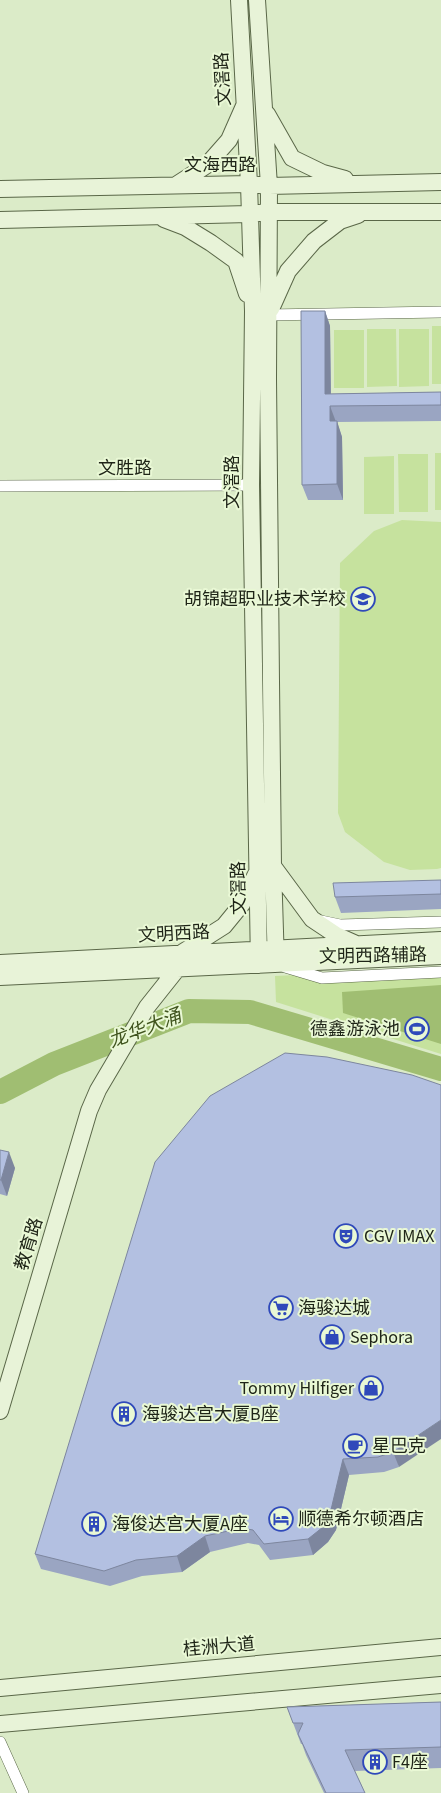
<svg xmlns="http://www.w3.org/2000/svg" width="441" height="1793" viewBox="0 0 441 1793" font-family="'Source Sans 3','Noto Sans SC',sans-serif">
<rect width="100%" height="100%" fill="#dbebc8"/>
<path fill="#c6e29e" d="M432,326H441V384H432Z
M367,329H396L397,386L367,387Z
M399,329H429V386L399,387Z
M334,330H364V388H334Z
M435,453H441V510H435Z
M398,454H428V512H399Z
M394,456V514H364V457Z
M402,520L441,522V868L437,869L410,870L384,862L345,832L338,813L340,563L374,531Z
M441,968V1054L276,1002L275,976Z"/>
<path fill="#a0be72" d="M441,985V1044L343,1013L342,992Z"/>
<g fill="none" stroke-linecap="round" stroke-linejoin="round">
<path stroke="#a0be72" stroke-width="24" d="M0,1092L54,1064L189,1011L250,1012L441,1069"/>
<g stroke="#5a6748" stroke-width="12">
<path id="street" d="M268,315L441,312
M0,486L251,485
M321,921L340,925L441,922
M285,967L322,978L441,972
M0,1742L23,1793"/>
</g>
<g stroke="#5a6748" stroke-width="18">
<path id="secondary" d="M239,0L249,184L253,311L251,485L259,965
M257,0L269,186L268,379L271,681L273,866L276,964
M267,114L292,158L323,173L345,179
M176,185L207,165L229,140L244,106
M0,189L249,184L269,186L441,182
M164,219L185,227L211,243L236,261L247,294
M0,220L249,214L268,212H441
M271,309L288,271L314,241L340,221L358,215
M273,866L312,919L336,935L354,943
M183,952L224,926L242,904L256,874
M0,963L441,940
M0,977L441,956
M0,1411L89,1111L98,1090L147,1007L178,968
M0,1688L441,1647
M0,1724L441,1685"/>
</g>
<use href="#street" stroke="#fff" stroke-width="11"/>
<use href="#secondary" stroke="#e8f3d8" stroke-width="16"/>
</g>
<path fill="#9aa5c2" d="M325,311L330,326L331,394L441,392V421L337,422L342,437L343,500H308L302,485Z
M441,880V909L341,913L335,897Z
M285,1053L399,1467L384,1472L349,1475L336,1530L328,1542L313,1555L270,1560L259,1545L248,1543L210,1552L182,1572L142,1576L110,1586L41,1569L35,1554Z
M0,1150L15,1168L7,1196L0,1194Z
M441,1702V1768L355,1771L365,1793H324L306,1755L302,1744H301L287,1707Z"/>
<path fill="#7d869e" d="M325,311L330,326L331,406H330L336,422L330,421L325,394Z
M337,421L342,437L343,500L337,484Z
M9,1152L15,1168L7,1196L1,1180Z
M441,1420V1439L399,1467L393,1452Z
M343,1459L349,1475L336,1530L328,1542L313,1555L308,1539Z
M205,1536L210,1552L182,1572L177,1556Z"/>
<path fill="#b3c0e1" stroke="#7d869e" d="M301,311H325V394L441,392V405L330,406V421H337V484L302,485Z
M441,880V894L335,897L333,883Z
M285,1053L327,1057L412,1075L441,1085V1420L393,1452L378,1457L343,1459L330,1514L323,1527L308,1539L264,1544L253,1530L242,1528L205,1536L177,1556L136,1560L104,1571L35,1554L155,1162L210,1096Z
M0,1150L9,1152L1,1180H0Z
M441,1702V1747L345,1750L365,1793H326L298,1734L303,1723H293L287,1707Z"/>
<defs>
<g id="school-ring" transform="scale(1.25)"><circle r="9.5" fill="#e9f8d5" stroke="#2f49ba" stroke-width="1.5"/><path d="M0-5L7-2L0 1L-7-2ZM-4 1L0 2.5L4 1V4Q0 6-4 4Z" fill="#2f49ba"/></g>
<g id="stadium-ring" transform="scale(1.25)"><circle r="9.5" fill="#e9f8d5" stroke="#2f49ba" stroke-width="1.5"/><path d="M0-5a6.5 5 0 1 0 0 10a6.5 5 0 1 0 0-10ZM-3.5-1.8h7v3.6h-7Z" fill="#2f49ba"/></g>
<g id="theatre-ring" transform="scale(1.25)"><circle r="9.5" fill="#e9f8d5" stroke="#2f49ba" stroke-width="1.5"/><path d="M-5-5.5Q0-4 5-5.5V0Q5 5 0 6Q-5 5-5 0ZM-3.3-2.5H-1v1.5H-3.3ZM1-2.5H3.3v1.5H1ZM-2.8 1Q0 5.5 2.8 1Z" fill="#2f49ba"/></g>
<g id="supermarket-ring" transform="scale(1.25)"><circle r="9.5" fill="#e9f8d5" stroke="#2f49ba" stroke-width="1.5"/><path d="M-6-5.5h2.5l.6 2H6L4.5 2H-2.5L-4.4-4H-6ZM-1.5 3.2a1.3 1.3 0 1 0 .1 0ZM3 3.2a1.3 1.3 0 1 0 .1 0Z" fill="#2f49ba"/></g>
<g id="shop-ring" transform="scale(1.25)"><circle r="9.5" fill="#e9f8d5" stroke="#2f49ba" stroke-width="1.5"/><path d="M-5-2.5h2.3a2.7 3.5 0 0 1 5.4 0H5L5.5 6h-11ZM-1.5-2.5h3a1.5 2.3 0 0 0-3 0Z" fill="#2f49ba"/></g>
<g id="building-ring" transform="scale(1.25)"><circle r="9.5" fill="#e9f8d5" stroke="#2f49ba" stroke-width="1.5"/><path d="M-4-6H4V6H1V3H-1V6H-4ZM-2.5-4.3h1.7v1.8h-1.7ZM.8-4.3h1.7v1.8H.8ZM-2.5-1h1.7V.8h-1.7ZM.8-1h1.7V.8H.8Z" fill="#2f49ba"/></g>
<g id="cafe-ring" transform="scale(1.25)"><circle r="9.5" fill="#e9f8d5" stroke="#2f49ba" stroke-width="1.5"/><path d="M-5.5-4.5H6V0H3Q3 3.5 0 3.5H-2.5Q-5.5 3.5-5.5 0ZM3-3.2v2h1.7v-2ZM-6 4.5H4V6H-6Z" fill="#2f49ba"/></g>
<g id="hotel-ring" transform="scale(1.25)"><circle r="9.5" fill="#e9f8d5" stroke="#2f49ba" stroke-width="1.5"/><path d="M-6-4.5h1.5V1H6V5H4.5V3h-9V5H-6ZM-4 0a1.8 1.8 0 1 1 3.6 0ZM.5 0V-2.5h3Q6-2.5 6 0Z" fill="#2f49ba"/></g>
</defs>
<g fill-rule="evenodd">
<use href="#school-ring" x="363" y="599"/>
<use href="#stadium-ring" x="417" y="1029"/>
<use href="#theatre-ring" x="346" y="1236"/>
<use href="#supermarket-ring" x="281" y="1308"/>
<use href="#shop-ring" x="332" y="1337"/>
<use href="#shop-ring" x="371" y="1388"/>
<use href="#building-ring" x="124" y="1414"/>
<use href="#cafe-ring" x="355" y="1446"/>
<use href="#hotel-ring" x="281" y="1519"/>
<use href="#building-ring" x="94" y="1524"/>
<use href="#building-ring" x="375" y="1762"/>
</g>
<g text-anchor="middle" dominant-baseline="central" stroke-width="4" stroke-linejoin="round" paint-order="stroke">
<g font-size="18" fill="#1e2417" stroke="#e9f8d5">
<text transform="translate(223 79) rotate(-93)">文滘路</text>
<text x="220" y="165">文海西路</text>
<text x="125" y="468">文胜路</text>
<text transform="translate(232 482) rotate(-90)">文滘路</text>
<text transform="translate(239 888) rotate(-91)">文滘路</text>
<text transform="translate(174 934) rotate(-3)">文明西路</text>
<text transform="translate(373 956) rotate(-1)">文明西路辅路</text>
<text transform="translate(29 1244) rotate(-73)">教育路</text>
<text transform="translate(219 1647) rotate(-5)">桂洲大道</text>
</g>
<g font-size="18" fill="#1e2417" stroke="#e9f8d5" text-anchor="start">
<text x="346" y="599" text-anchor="end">胡锦超职业技术学校</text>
<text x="400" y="1029" text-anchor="end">德鑫游泳池</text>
<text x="364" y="1236">CGV IMAX</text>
<text x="298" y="1308">海骏达城</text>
<text x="350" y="1337">Sephora</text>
<text x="354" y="1388" text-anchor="end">Tommy Hilfiger</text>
<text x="142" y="1414">海骏达宫大厦B座</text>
<text x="372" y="1446">星巴克</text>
<text x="298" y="1519">顺德希尔顿酒店</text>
<text x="112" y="1524">海俊达宫大厦A座</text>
<text x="392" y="1762">F4座</text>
</g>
<g font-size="19" font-style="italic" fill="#40541e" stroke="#e9f8d5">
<text transform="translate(145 1029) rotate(-21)">龙华大涌</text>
</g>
</g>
</svg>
